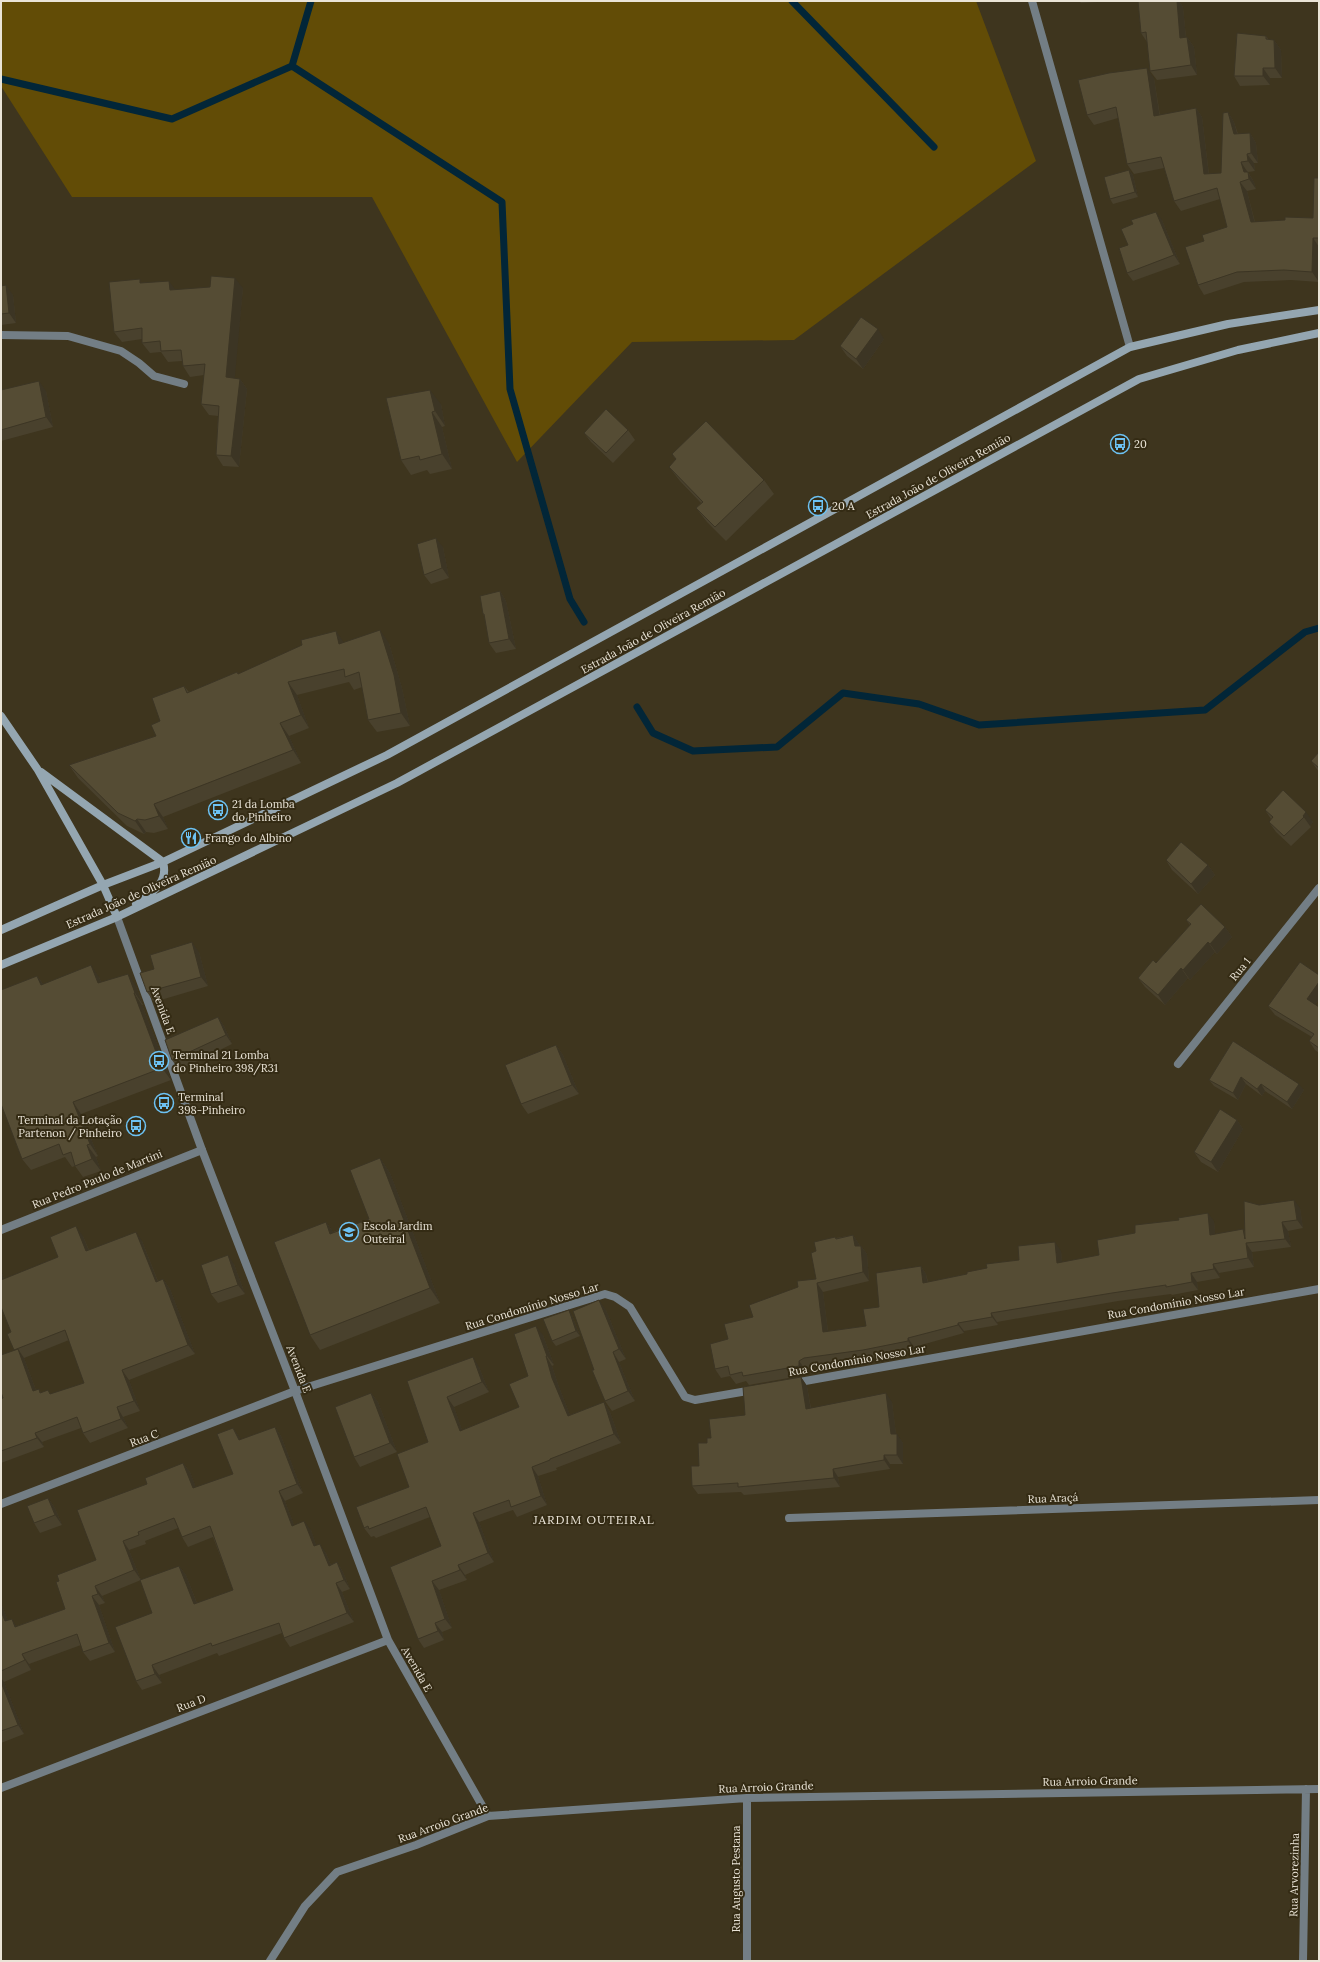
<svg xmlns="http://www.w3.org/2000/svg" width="1320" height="1962" viewBox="0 0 1320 1962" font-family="Lora,serif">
<rect width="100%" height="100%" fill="#3e351e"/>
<path fill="#624c06" d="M1,1H976L1036,161L794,340L632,342L517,462L372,197H72L1,86Z"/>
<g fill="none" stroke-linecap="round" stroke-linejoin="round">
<path stroke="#022638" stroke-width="7" d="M792,1L934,147
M292,66L502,202L510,389L570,599L584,622
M1,79L172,119L292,66L311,1
M637,707L653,733L693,751L777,747L843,693L919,704L979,725L1205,710L1305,632L1319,628"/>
<path stroke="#737e85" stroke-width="8" d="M1,335L68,336L121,351L139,363L154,376L184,384"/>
<path stroke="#737e85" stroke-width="8" d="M1032,1L1130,347
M1178,1064L1319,888
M1,1230L202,1150
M794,1383L1319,1289
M789,1518L1319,1500
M1,1788L388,1640
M747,1798V1961
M488,1816L388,1640L295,1391L605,1294L615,1297L630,1307L685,1397L695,1400L753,1390
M270,1961L305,1906L337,1872L416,1845L488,1816L747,1798L1319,1789
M1303,1961L1306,1789"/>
<path stroke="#737e85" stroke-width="8" d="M1,1504L295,1391L202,1150L117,917"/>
<path stroke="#94a6b1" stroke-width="8" d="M1,716L38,770L103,885L117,917
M41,772L163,862
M136,904C151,893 169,884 163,862
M1,930L103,885L163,862L387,755L1130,347L1228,324L1319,310
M1,965L117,917L397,783L1139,379L1238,350L1319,333"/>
</g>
<path fill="#49412d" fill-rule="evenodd" d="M1079,1H1114L1081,3Z
M1138,1H1179L1183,7L1186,37H1187L1194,47L1197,75L1157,80L1150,71L1147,42L1141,33Z
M1266,36L1269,40H1274L1281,50L1282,78H1270V85L1240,86L1234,76Z
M1154,78L1160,115L1196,108L1202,117L1209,174L1221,173L1228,112L1234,122L1238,134L1250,133L1256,143L1258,163H1254L1255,171L1248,172L1254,182L1256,189L1247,191L1255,222L1285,220L1313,218L1319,178V282L1291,280L1244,282L1204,295L1198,285L1204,241L1227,227L1220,199L1181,211L1174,201L1164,168L1134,174L1127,164L1118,118L1094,125L1087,115Z
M1129,170L1133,175L1138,197L1113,204L1110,199Z
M1162,220L1180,264L1133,281L1127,273L1128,245Z
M143,283L175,290L243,288L234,378L240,379L247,389L239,467L223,466L216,455L218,416L209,415L201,404L204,375L190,377L183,366L182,361L168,362L161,352L150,353L142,343V339L122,342L114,332Z
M1,286L13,295L16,323L1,325Z
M884,339L863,369L847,356L840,346Z
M1,390L46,391L53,427L1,441Z
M386,398L441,404L445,426L442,427L452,469L430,474L427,470L411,475L401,460Z
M628,430L635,440L613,463L591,442L584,433Z
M672,454L764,480L774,494L726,541L707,522L696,508L701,503L680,481L669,467L676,460Z
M443,547L449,578L431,584L424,575Z
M500,591L506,601L516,649L496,653L489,643L485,618L483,614Z
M344,643H389L402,688L410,726L377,732L368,720L362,687L354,690L349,682L297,695L309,728L289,736L301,763L163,817L168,829L154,833L146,832L144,834L127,826L78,778L69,765L156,736L160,721L184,686L189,692L237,672L238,674Z
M1319,752V772L1311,761Z
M1283,790L1313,822L1310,826L1311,827L1291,846L1276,832L1269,822L1271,819L1265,810Z
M1166,860L1208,865L1215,875L1198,894L1172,870Z
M1186,920L1225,927L1232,937L1217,954L1215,952L1190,980L1188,978L1165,1005L1145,987L1138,978L1156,963L1190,925Z
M199,952L208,986L154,1002L147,992L154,969Z
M1319,975V999L1315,1005L1319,1007V1053L1315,1050L1309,1041L1312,1037L1275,1015L1268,1006Z
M37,976L43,984L99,977L101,982L136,986L143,1005H142L171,1080L81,1114L98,1156L96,1157L101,1171L83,1177L75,1166L72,1167L65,1157L31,1170L22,1159L2,1107H1V990Z
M218,1017L224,1026L232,1044L179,1070L172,1060Z
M1233,1041L1304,1090L1292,1109L1265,1091L1262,1096L1246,1084L1238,1100L1214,1086L1209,1080Z
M556,1045L563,1055L579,1094L528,1114L521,1104Z
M1237,1120L1243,1129L1218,1172L1201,1162L1194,1152Z
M380,1158L390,1173L440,1303L320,1350L310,1335L326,1222L333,1232L369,1219Z
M1259,1205L1300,1208L1303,1228L1288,1231L1291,1247L1252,1252L1254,1267L1219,1273L1220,1278L1197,1282L1198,1290L1172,1295L1171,1294L1118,1301L997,1322L998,1325L964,1331V1333L914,1347V1350L869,1359L810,1367L805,1369V1375L749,1385L746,1381L736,1384L730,1376L721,1378L715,1369L728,1339L753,1317L798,1287L816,1279V1251L836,1238L853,1235L859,1244L860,1246H861L867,1254L869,1281L823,1292L828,1331L866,1326L879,1307L921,1266L926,1274L928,1282L967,1274L987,1268L1061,1251L1062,1262L1099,1255L1214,1221L1215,1234L1245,1231Z
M83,1236L89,1250L142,1241L158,1281L163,1279L170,1289L195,1354L129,1380L140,1411L123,1417L128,1428L90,1443L83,1433L81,1428L42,1442L44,1447L1,1463V1399L3,1398L14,1350L11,1332L1,1308V1271L4,1279L58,1257ZM69,1340L84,1383L52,1394L41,1393L39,1389L36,1390L24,1358Z
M234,1264L245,1294L218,1303L211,1294Z
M606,1310L626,1359L619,1362L635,1401L612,1411L605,1401L594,1370Z
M572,1315L580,1336L556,1346L552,1341Z
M543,1335L554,1365L552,1366L559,1387L570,1415L604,1402L610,1412L621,1443L556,1468L557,1470L538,1476L547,1505L517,1517L513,1510L479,1522L494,1562L465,1575L467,1580L439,1590L452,1628L442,1632L444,1640L424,1648L418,1639L441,1546L430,1517L376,1538L374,1536L371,1537L364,1528L409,1487L428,1442L407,1381L479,1367L489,1392L454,1407L462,1430L519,1407L528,1376Z
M801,1377L807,1386L811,1408L892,1402L896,1434L903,1443V1464H890V1469L838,1477L840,1487L744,1495L741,1492L698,1494L692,1486L707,1443L711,1438Z
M371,1393L378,1402L397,1452L360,1467L354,1457Z
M275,1427L281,1436L303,1493L285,1501L294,1525L311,1530L316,1545L326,1553L331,1565L337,1562L343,1572L350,1589L342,1592L354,1622L290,1647L284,1638L282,1633L219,1656L217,1653L159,1675L162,1683L142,1690L136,1681L152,1613L179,1566L186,1575L197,1603L233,1590L213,1537L188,1547L182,1537L178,1528L145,1541L146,1544L129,1550L141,1580L102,1596L105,1603L99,1605L115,1652L90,1661L83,1652L81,1645L29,1664L31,1670L4,1682L24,1734L1,1743V1603L8,1621L17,1626L65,1609L59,1581L96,1560L147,1484L183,1463L190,1472L196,1488L233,1474V1428L241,1440Z
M48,1498L55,1508L62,1525L40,1533L34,1523Z"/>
<path fill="#3c3524" d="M1177,1H1179L1183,7L1187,48L1180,38Z
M1187,37L1194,47L1197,75L1191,65Z
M1274,40L1281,50L1282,78L1275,68Z
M1147,68L1154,78L1161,125L1154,116Z
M1263,68L1270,78V85L1263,76Z
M1196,108L1202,117L1210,184L1204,174Z
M1228,112L1234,122L1240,144L1234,134Z
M1250,133L1256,143L1258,163L1251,153Z
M1247,154L1254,163L1255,171L1248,161Z
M1241,162L1254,182L1256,189L1244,172Z
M1129,170L1133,175L1138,197L1135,192Z
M1240,182L1247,191L1257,232L1251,222Z
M1156,212L1162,220L1180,264L1174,255Z
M1313,238L1319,247V282L1312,272Z
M235,278L243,288L234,387L226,377Z
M169,281L177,292L170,290Z
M6,285L13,295L16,323L9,313Z
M878,329L884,339L863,369L856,359Z
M240,379L247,389L239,467L231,456Z
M39,381L46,391L53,427L46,417Z
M430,390L441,404L445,426L435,411Z
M432,412L442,427L452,469L442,454Z
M436,538L443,547L449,578L442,568Z
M500,591L506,601L516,649L509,639Z
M380,630L389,643L402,688L410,726L401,713Z
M336,631L345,644H339Z
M288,682L297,695L309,728L301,715Z
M280,723L289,736L301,763L293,750Z
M154,804L163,817L168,829L159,816Z
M1306,812L1313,822L1310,826L1303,816Z
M137,819L146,832L144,834L135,821Z
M1208,865L1215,875L1198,894L1191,884Z
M1225,927L1232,937L1217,954L1210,944Z
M192,942L199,952L208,986L201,977Z
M1208,942L1215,952L1190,980L1183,970Z
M91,965L99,977L106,995L98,983Z
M1181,968L1188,978L1165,1005L1158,995Z
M128,974L136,986L143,1005L135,993Z
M37,976L46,988L41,985Z
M1319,982V999L1313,1008L1307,999Z
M134,993L142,1005L171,1080L162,1068Z
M218,1017L224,1026L232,1044L226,1035Z
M556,1045L563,1055L579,1094L572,1085Z
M1241,1077L1246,1084L1238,1100L1233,1093Z
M1261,1084L1265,1091L1262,1096L1257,1089Z
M1299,1084L1304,1090L1292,1109L1287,1102Z
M73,1102L81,1114L98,1156L90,1144Z
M1237,1120L1243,1129L1218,1172L1211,1162Z
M87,1145L96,1157L101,1171L92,1159Z
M380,1158L390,1173L440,1303L430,1288Z
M1294,1200L1300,1208L1303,1228L1297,1220Z
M1208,1213L1214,1221L1216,1243L1210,1235Z
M326,1222L336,1236L330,1234Z
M1282,1222L1288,1231L1291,1247L1285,1239Z
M76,1226L83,1236L93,1261L86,1251Z
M136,1232L142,1241L162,1292L156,1282Z
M853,1235L859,1244L861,1255L855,1246Z
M1055,1242L1061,1251L1063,1272L1057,1263Z
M1246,1243L1252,1252L1254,1267L1248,1258Z
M861,1246L867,1254L869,1281L863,1272Z
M228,1255L234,1264L245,1294L238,1285Z
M1213,1264L1219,1273L1220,1278L1214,1269Z
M921,1266L926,1274L929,1291L923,1283Z
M1,1271L8,1290L1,1280Z
M1191,1273L1197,1282L1198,1290L1192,1282Z
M163,1279L170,1289L195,1354L188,1345Z
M817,1283L823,1292L829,1340L823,1332Z
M599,1300L606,1310L626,1359L619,1349Z
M569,1310L572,1315L580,1336L576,1331Z
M991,1313L997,1322L998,1325L992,1317Z
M958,1323L964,1331V1333L958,1325Z
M536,1326L543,1335L554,1365L547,1356Z
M908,1338L914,1347V1350L908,1341Z
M18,1349L24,1358L40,1401L33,1391Z
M613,1352L619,1362L635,1401L628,1391Z
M546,1356L552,1366L559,1387L574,1425L568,1416L552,1378Z
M473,1357L479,1367L489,1392L482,1382Z
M799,1361L805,1369V1375L799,1366Z
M122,1370L129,1380L140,1411L134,1401Z
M801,1377L807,1386L812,1417L806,1409Z
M371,1393L378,1402L397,1452L390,1443Z
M886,1393L892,1402L897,1442V1434L903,1443V1464L897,1455L891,1434Z
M447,1397L454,1407L466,1441L460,1431Z
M604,1402L610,1412L621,1443L614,1434Z
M117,1407L123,1417L128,1428L121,1419Z
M275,1427L281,1436L303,1493L297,1484Z
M233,1428L240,1438L246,1450L239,1440Z
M35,1433L42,1442L44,1447L37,1438Z
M884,1455L890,1464V1469L884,1460Z
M183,1463L190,1472L200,1498L193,1488Z
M532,1467L538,1476L547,1505L541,1496Z
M833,1469L838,1477L840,1487L834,1478Z
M279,1491L285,1501L298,1535L292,1526Z
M48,1498L55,1508L62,1525L55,1515Z
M473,1513L479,1522L494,1562L488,1553Z
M304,1521L311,1530L320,1556L314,1546Z
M123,1541L129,1550L141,1580L134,1570Z
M320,1544L326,1553L335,1575L329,1566Z
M337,1562L343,1572L350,1589L344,1580Z
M458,1565L465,1575L467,1580L460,1570Z
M179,1566L186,1575L201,1614L194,1604Z
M432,1581L439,1590L452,1628L445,1619Z
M336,1583L342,1592L354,1622L347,1613Z
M95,1586L102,1596L105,1603L98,1594Z
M92,1596L99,1605L115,1652L109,1643Z
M1,1603L12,1631L5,1621L1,1611Z
M12,1619L18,1629L15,1627Z
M435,1623L442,1632L444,1640L438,1631Z
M22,1654L29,1664L31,1670L25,1660Z
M152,1665L159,1675L162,1683L155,1674Z
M1,1678L4,1682L24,1734L18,1725L1,1682Z"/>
<path fill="#554c34" stroke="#3c3524" d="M1138,1H1177L1180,38L1187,37L1191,65L1150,71L1146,32L1141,33Z
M1237,33L1266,36V39L1274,40L1275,68H1263V76H1234Z
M1147,68L1154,116L1196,108L1204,174L1221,173L1223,113L1228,112L1234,134L1250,133L1251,153L1247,154L1248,161L1241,162L1244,172H1248L1249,179L1240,182L1251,222L1285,220V217L1313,218L1314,178H1319V238H1313L1312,272L1284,270L1237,272L1198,285L1185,247L1204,241L1202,235L1227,227L1217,188L1174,201L1161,157L1127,164L1116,107L1087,115L1078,80L1109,73Z
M1129,170L1135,192L1110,199L1104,177Z
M1156,212L1174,255L1127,273L1119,248L1128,245L1121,229L1133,224L1131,220Z
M211,276L235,278L226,377L240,379L231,456L216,455L219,406L201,404L205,364L183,366L181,350L161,351L160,341L142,343V328L114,332L109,282L140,279V283L169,281L170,290L210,287Z
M6,285L9,313L1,314V286Z
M861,317L878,329L856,359L840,346Z
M39,381L46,417L1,430V390Z
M430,390L435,411L432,412L442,454L420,460L419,456L401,460L386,398Z
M606,409L628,430L606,453L584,433Z
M706,421L764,480L715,527L696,508L703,502L669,467L676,459L672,454Z
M436,538L442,568L424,575L417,544Z
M500,591L509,639L489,643L484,614H483L480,596Z
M380,630L394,675L401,713L368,720L359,672L345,677L344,669L288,682L301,715L280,723L293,750L154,804L159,816L145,820L137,819L135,821L118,813L69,765L156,736L151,725L160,721L152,698L184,686L187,693L237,672L238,674L302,645L301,640L336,631L339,644Z
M1319,752V768L1311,761Z
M1283,790L1306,812L1303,816L1304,817L1284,836L1269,822L1273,817L1265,810Z
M1181,842L1208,865L1191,884L1166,860Z
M1201,904L1225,927L1210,944L1208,942L1183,970L1181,968L1158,995L1138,978L1153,960L1156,963L1191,924L1186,920Z
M192,942L201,977L147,992L140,973L154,969L150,955Z
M1300,962L1319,975V982L1307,999L1319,1007V1048L1309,1041L1314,1034L1268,1006Z
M91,965L98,983L128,974L135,993H134L162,1068L73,1102L90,1144L87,1145L92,1159L75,1166L71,1152L63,1155L59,1144L22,1159L1,1104V990L37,976L41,985Z
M218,1017L226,1035L172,1060L165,1040Z
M1233,1041L1299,1084L1287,1102L1261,1084L1257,1089L1241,1077L1233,1093L1209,1080Z
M556,1045L572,1085L521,1104L505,1065Z
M1220,1109L1237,1120L1211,1162L1194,1152Z
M380,1158L430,1288L310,1335L274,1242L326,1222L330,1234L369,1219L350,1170Z
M1294,1200L1297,1220L1282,1222L1285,1239L1246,1243L1248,1258L1213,1264L1214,1269L1191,1273L1192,1282L1166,1287V1285L1112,1293L991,1313L992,1317L958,1323V1325L908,1338V1341L863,1350L804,1358L799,1361V1366L743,1376L742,1372L730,1375L728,1366L715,1369L710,1344L728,1339L724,1324L753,1317L749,1305L798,1287L797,1281L816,1279L811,1253L816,1251L814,1242L835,1237L836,1239L853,1235L855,1246H861L863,1272L817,1283L823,1332L866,1326L863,1309L879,1307L876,1273L921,1266L923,1283L967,1274V1272L987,1268L986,1264L1019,1260L1018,1246L1055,1242L1057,1263L1099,1255L1097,1240L1135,1233V1225L1179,1220L1178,1218L1208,1213L1210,1235L1243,1229L1245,1239L1244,1201L1259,1205Z
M76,1226L86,1251L136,1232L156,1282L163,1279L188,1345L122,1370L134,1401L117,1407L121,1419L83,1433L77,1417L35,1433L37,1438L1,1451V1399L3,1398L1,1392V1355L18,1349L33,1391L39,1389L40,1393L48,1390L50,1394L84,1383L65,1330L14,1350L7,1334L11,1332L1,1307V1280L58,1257L50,1237Z
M228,1255L238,1285L211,1294L201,1265Z
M599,1300L619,1349L613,1352L628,1391L605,1401L592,1370H594L573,1311Z
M569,1310L576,1331L552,1341L543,1319Z
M536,1326L547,1356H546L552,1378L568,1416L604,1402L614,1434L550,1459V1460L532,1467L541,1496L511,1507L509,1500L473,1513L488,1553L458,1565L460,1570L432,1581L445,1619L435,1623L438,1631L418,1639L390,1567L441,1546L426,1507L369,1529L368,1526L364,1528L356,1507L409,1487L397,1454L428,1442L407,1381L473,1357L482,1382L447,1397L460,1431L519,1407L509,1384L528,1376L514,1334Z
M801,1377L806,1409L886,1393L891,1434H897V1455H884V1460L833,1469L834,1478L738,1487V1483L692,1486L691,1466H699L698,1443H707V1438H711L709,1419L745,1415L743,1387Z
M371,1393L390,1443L354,1457L335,1407Z
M275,1427L297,1484L279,1491L292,1526L304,1521L314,1546L320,1544L329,1566L337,1562L344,1580L336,1583L347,1613L284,1638L279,1623L212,1646L211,1643L152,1665L155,1674L136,1681L115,1627L152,1613L140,1580L179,1566L194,1604L233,1590L210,1526L182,1537L174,1518L138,1532L139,1535L123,1541L134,1570L95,1586L98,1594L92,1596L109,1643L83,1652L77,1634L22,1654L25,1660L1,1671V1611L5,1621L12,1619L15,1627L65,1609L56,1582L59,1581L57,1575L96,1560L77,1510L147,1484L145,1478L183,1463L193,1488L233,1474L217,1434L233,1428L239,1440Z
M48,1498L55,1515L34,1523L27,1506Z
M1,1682L18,1725L1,1731Z"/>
<defs>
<g id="bus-ring" transform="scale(1)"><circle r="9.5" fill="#342b14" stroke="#6dc2f3" stroke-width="1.5"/><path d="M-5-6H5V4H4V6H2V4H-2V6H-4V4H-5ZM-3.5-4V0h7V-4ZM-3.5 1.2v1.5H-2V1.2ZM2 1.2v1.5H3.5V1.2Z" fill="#6dc2f3"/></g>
<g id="restaurant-ring" transform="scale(1)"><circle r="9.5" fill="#342b14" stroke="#6dc2f3" stroke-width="1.5"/><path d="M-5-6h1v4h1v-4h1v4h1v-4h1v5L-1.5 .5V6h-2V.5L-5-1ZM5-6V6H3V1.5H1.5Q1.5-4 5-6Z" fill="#6dc2f3"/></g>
<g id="school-ring" transform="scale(1)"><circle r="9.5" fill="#342b14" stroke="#6dc2f3" stroke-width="1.5"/><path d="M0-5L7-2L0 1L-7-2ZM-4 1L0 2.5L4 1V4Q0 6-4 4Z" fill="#6dc2f3"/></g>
</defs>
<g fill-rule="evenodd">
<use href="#bus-ring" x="1120" y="444"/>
<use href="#bus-ring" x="818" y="506"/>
<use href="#bus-ring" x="218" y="810"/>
<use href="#restaurant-ring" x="191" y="838"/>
<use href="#bus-ring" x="159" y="1061"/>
<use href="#bus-ring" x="164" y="1103"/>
<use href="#bus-ring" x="136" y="1126"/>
<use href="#school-ring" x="349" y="1232"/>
</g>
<g text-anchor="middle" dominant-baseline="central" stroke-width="4" stroke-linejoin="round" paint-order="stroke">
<g font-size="11" fill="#eae4d7" stroke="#342b14" text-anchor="start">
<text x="1134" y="444">20</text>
<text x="832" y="506">20 A</text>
<text x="232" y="804">21 da Lomba<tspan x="232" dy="13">do Pinheiro</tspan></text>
<text x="205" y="838">Frango do Albino</text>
<text x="173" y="1055">Terminal 21 Lomba<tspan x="173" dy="13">do Pinheiro 398/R31</tspan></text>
<text x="178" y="1097">Terminal<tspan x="178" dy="13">398-Pinheiro</tspan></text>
<text x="122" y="1120" text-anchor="end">Terminal da Lotação<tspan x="122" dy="13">Partenon / Pinheiro</tspan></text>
<text x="363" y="1226">Escola Jardim<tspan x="363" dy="13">Outeiral</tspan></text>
</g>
<g font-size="11" fill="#eae4d7" stroke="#342b14">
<text transform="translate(938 476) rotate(-29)">Estrada João de Oliveira Remião</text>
<text transform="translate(653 631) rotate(-29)">Estrada João de Oliveira Remião</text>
<text transform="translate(141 892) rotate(-24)">Estrada João de Oliveira Remião</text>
<text transform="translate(1240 969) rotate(-51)">Rua 1</text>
<text transform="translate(163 1010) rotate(70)">Avenida E</text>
<text transform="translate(97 1179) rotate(-22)">Rua Pedro Paulo de Martini</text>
<text transform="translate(1176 1303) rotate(-10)">Rua Condomínio Nosso Lar</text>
<text transform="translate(532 1306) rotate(-17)">Rua Condomínio Nosso Lar</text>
<text transform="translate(857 1360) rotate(-10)">Rua Condomínio Nosso Lar</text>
<text transform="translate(299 1369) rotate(69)">Avenida E</text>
<text transform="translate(144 1438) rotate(-21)">Rua C</text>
<text transform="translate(1053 1498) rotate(-2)">Rua Araçá</text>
<text transform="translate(417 1669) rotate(60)">Avenida E</text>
<text transform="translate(191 1703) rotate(-21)">Rua D</text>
<text transform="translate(1090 1781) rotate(-1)">Rua Arroio Grande</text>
<text transform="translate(766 1787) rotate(-2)">Rua Arroio Grande</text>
<text transform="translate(443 1823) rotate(-20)">Rua Arroio Grande</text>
<text transform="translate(1294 1875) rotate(-89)">Rua Arvorezinha</text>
<text transform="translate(736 1879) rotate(-90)">Rua Augusto Pestana</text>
</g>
<g font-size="12" letter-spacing="1" fill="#eae4d7" stroke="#342b14">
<text x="594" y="1519">JARDIM OUTEIRAL</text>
</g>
</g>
<rect width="1320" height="1962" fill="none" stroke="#eae4d7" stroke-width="4"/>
</svg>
